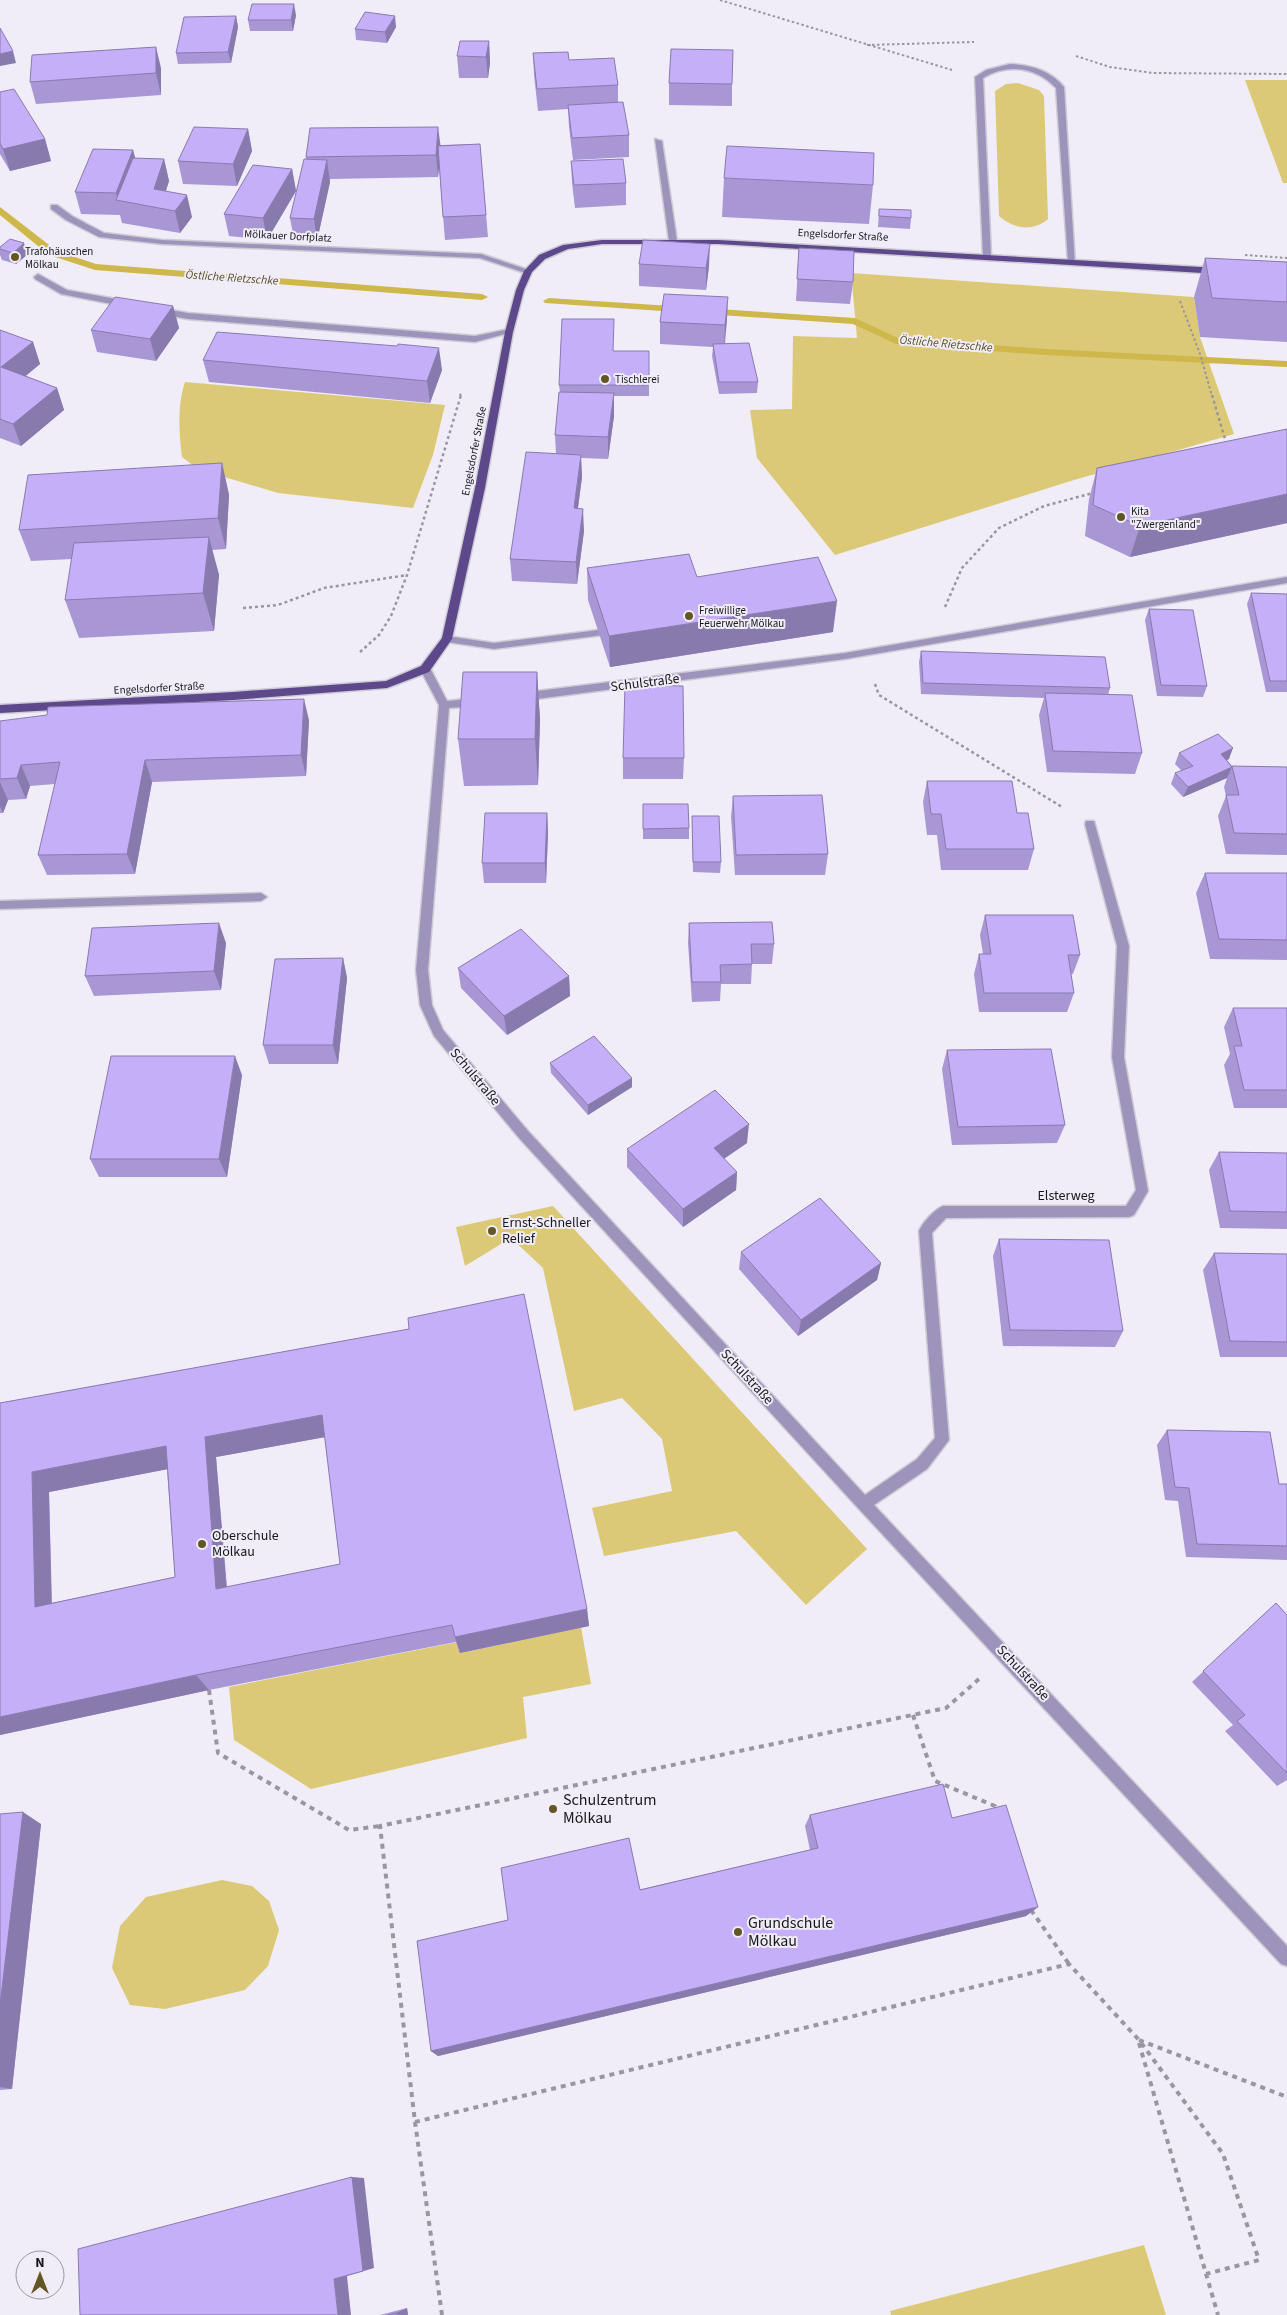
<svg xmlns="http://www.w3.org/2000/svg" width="1287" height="2315" viewBox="0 0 1287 2315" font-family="'Source Sans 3',sans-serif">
<rect width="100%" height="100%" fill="#f0edf8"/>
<path fill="#dbc977" d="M1245,80H1287V183H1283Z
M1018,83L1039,90L1044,96L1048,219C1033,232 1013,229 999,216L995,91L1006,84Z
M851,273L1194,297L1200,337L1234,434L1074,480L835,555L757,458L750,410L792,409L793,336L857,338Z
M185,382L445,405L433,455L413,508L278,493L198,469L182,457C179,433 177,406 185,382Z
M553,1206L867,1549L806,1605L736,1531L604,1556L592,1508L672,1491L662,1439L622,1398L574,1411L543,1268L511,1238L465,1266L456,1227Z
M581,1627L591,1684L523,1697L527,1738L311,1789L234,1740L229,1687L458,1642L461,1653Z
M222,1880L252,1886L269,1901L279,1930L268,1966L245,1990L165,2009L130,2005L112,1968L120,1926L146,1897Z
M1144,2245L1166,2315H891L890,2311Z"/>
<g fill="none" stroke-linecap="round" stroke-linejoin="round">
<path fill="#ceb74b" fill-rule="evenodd" d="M0,207L57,251L96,264L482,294L488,297L482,300L95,270L49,255L0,215Z
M549,298L855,318L898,338L1046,349L1287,361V367L1046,355L896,344L853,324L545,303L543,301Z"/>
<g stroke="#cdcbd5" stroke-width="3">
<path id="minor" d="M1010,64C1031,65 1050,70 1064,87L1075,264L1068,262L1056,88C1036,67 1008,63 983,78L991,256L987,258L983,256L975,77L986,70Z
M655,139L662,141L677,241L673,243L669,241Z
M51,205H57L72,216L104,233L162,240L481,254L532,271L528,274L480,258L162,244L99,237L66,220L51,209Z
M38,274L67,290L127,301L131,304L127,307L61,294L35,279L34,277Z
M159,308L188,313L475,336L509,329L513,332L475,342L188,319L156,313V309Z
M1287,577V583L845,659L521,701L516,697L521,693L845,653Z
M599,630L603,631V635L494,649L447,642L442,639L447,636L494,643Z
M425,665L429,666L447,701L477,698L482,702L477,706L449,708L428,970L432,1005L443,1030L528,1131L865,1495L917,1459L935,1438L919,1231C923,1222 934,1210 943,1206H1126L1136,1190L1112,1057L1117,946L1085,824L1086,821H1094L1129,946L1124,1057L1148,1191L1134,1215L1129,1217L946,1218L932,1233L949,1440L927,1469L874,1505L1287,1946V1966L1281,1964L859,1509L520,1139L434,1036L420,1005L416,970L439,705L420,669Z
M261,893L267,897L261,901L0,909V901Z"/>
</g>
<g stroke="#cdcbd5" stroke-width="3">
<path id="major" d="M602,240H718L1219,268L1223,271L1219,274L718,244H602L568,249L545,259L532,272L524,290L513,332L485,488L452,639L429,672L387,688L233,700L0,713V705L233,692L386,681L421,666L442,638L475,488L505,332L516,290L524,271L539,255L563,245Z"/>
</g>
<path stroke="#98969e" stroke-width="2" stroke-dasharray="2.5 2.5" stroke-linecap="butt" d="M720,0L952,70
M867,45L974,42
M1076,56L1110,67L1153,73L1287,74
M1245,255L1287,258
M1180,301L1200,354L1212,396
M460,396L461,393"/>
<path stroke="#98969e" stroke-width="2.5" stroke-dasharray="3 3" stroke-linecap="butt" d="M1212,395L1225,439
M945,607L962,568L999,528L1044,506L1093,493
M243,608L278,605L324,588L407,575
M360,652L379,635L391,616L407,575L461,395
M875,684L879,695L1062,807"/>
<path stroke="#98969e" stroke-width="4" stroke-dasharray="5 5" stroke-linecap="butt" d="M209,1690L218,1753L349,1830L380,1826
M913,1715L935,1781L995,1806L997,1811
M1031,1910L1069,1964
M1139,2040L1287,2097
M1139,2043L1218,2315
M415,2122L1069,1964L1139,2040L1223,2154L1259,2260L1206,2274
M442,2315L415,2122L380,1826L946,1708L979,1679"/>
<use href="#minor" fill="#9e94bb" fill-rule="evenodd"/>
<use href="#major" fill="#5e488c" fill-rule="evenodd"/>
</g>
<path fill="#a996d5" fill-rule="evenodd" d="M296,15L293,31H250L248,20Z
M236,16L238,27L231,63L178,64L176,53Z
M396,27L387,43L356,40L355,29Z
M489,41L490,63L488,78H459L457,56Z
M533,53L569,60L618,85V102L629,135V157L573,160L569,127L568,109L538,111L534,75Z
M161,68V95L36,104L30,82Z
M669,83L732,84V106L669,105Z
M0,92L45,139L51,161L10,171L0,154Z
M248,129L252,151L237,186L183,184L178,161Z
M480,144L488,237L445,240L439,167L438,177L330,179V182L317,241L294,240L290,218L306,159V157L440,145Z
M133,150L135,158L164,159L169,181L166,191L192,217L180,233L122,223L120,215L81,214L75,192Z
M571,161L626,183V205L575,208L572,183Z
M292,169L296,191L267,240L229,236L224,214Z
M724,178L873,185L869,224L722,217Z
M879,209L911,218L910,229L878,227Z
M0,247L28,254L16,264L2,260L0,255Z
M799,248L853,282L850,304L796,301Z
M1205,258L1287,262V342L1200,337L1194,297Z
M639,264L709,266L706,290L639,286Z
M173,306L179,328L156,361L97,352L91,330Z
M727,319L725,344L758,382L757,393L719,394L712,356L713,347L660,344V322Z
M0,330L33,342L40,364L26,376L57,388L64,410L21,446L0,438Z
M614,351H649V396H614V416L608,459L581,458L582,477L578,508L584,531L577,584L512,581L510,559L556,454L555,435L560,392L559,385Z
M203,360L442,370L430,403L209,382Z
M1287,429V523L1130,557L1085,536L1089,499L1097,468Z
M222,463L229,495L226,549L212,550L219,575L214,631L79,638L65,600L72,559L31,561L19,530Z
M587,568L697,577L833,632L610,667L588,600Z
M1251,593L1287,594V692H1266L1247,604Z
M1149,609L1207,686L1203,697L1157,696L1145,620Z
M921,651L1110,688L1108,695L1142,753L1135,774L1047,772L1039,715L1044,698L921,694L919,662Z
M537,672L540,720L538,785L464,786L458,739Z
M309,720L306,776L152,782L135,874L47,875L38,855L55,784L30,786L26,799L8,800L3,813H0V721Z
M1179,753L1229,759L1227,760L1232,766L1287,767V855L1226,854L1218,816L1226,796L1224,787L1227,778L1183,797L1171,784L1175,773L1182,771L1175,764Z
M623,758H684L683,779H623Z
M927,781L1017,813L1034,849L1028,870H941L937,835H927L923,802Z
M733,796L828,854L825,875H735L731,817Z
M643,804L689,828V839H643Z
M547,813L548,833L546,883H484L482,863Z
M692,816L721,862L720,873L693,872Z
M1205,873H1287V960L1210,959L1196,893Z
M985,915L1080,955L1073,974H1071L1074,993L1067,1012H979L974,974L979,954H983L980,935Z
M689,923L774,944L772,964H752L751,984H721L720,1001L692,1002L688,943Z
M226,943L221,990L94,996L85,976Z
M343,958L347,978L338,1064H269L263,1045Z
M458,968L569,976L570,996L507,1035L461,988Z
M1233,1008H1287V1108H1234L1224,1065L1230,1054L1224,1027Z
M947,1050L1065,1125L1057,1143L952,1145L942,1069Z
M550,1063L632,1087L588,1115L551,1073Z
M242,1075L227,1177H99L90,1159Z
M747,1143L724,1159L737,1172L736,1190L683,1227L627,1167V1149Z
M1219,1152L1287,1153V1229L1220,1228L1209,1170Z
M999,1239L1123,1331L1115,1347L1003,1346L993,1256Z
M741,1252L881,1263L877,1280L798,1336L739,1269Z
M1214,1253L1287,1254V1357H1220L1203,1270Z
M409,1329L587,1609L589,1626L460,1653L456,1642L209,1690L0,1735V1403ZM325,1437L340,1564L227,1587L216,1457ZM167,1469L175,1577L52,1603L49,1492Z
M1167,1430L1279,1484H1287V1560L1186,1557L1178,1501L1165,1500L1157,1445Z
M1276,1603L1287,1615V1780L1277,1786L1225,1731L1233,1725L1192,1682Z
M0,1814L41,1824L12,2089L0,2090Z
M810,1815L952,1818L1038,1907L1026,1916L438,2056L431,2051L508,1920L810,1850L805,1826Z
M407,2308L408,2315H380Z"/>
<path fill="#897aae" d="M294,4L296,15L293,31L291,20Z
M236,16L238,27L231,63L228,52Z
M395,16L396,27L387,43L385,32Z
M489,41L490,63L488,78L486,57Z
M156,47L161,68V95L156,73Z
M13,51L16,63L0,66V54Z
M438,127L441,149L438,177L436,155Z
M248,129L252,151L237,186L233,164Z
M45,139L51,161L10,171L3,149Z
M133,150L139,172L118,201L116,193Z
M164,159L169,181L160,208L154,189Z
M327,160L330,182L317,241L314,219Z
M292,169L296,191L267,240L263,218Z
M187,195L192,217L180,233L175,211Z
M24,243L28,254L16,264L13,253Z
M710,244L709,266L706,290V268Z
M728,297L727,319L724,348L725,325Z
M173,306L179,328L156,361L150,339Z
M33,342L40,364L9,389L1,367Z
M439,348L442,370L430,403L427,381Z
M57,388L64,410L21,446L13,424Z
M614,393V416L608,459V437Z
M581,455L582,477L575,530L574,508Z
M222,463L229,495L226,549L218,518Z
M1287,494V523L1130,557L1140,526Z
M583,509L584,531L577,584L576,562Z
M209,537L219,575L214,631L203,593Z
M837,601L833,632L610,667L609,636Z
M537,672L540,720L538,785L535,739Z
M304,699L309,720L306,776L301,755Z
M1233,748L1229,759L1217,765L1221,754Z
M145,760L152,782L135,874L127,854Z
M21,765L30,786L26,799L17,778Z
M1232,767L1227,778L1183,797L1188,787Z
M0,782L8,800L3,813L0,806Z
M547,813L548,833L546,883L545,863Z
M219,923L226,943L221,990L214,971Z
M343,958L347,978L338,1064L333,1045Z
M569,976L570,996L507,1035L504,1016Z
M235,1056L242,1075L227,1177L219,1159Z
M632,1078V1087L588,1115V1105Z
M749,1124L747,1143L713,1166L714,1148Z
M737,1172L736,1190L683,1227V1209Z
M881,1263L877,1280L798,1336L801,1320Z
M322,1415L331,1436L216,1457L228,1606L216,1589L205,1437Z
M166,1446L179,1467L49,1492L52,1624L35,1607L32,1472Z
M587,1609L589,1626L460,1653L455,1637Z
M196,1675L209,1690L0,1735V1717Z
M23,1812L41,1824L12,2089L0,2087V2005Z
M1038,1907L1026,1916L438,2056L431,2051Z
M352,2177L364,2178L374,2268L347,2276L351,2315H338L334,2279Z
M407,2308L408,2315H397L396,2313Z"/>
<path fill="#c4aff8" stroke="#897aae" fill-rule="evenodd" d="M252,4H294L291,20H248Z
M365,12L395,16L385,32L355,29Z
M236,16L228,52L176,53L184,17Z
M0,28L13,51L0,54Z
M460,41H489L486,57L457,56Z
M156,47V73L30,82L32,55Z
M671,49L733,50L732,84L669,83Z
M568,52L569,60L614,58L618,85L537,89L533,53Z
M14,89L45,139L3,149L0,143V92Z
M623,102L629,135L572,138L568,105Z
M194,127L248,129L233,164L178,161Z
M438,127L436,155L306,157L310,128Z
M480,144L486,215L443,217L438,146Z
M727,146L874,153L873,185L724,178Z
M93,149L133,150L116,193L75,192Z
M133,158L164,159L154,189L187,195L175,211L116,200Z
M304,159L327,160L314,219L290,218Z
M623,159L626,183L574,185L571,161Z
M253,165L292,169L263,218L224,214Z
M879,209L911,210V218L879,216Z
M10,239L24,243L13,253L0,249V247Z
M643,240L710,244L706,268L639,264Z
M799,248L854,251L853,282L797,279Z
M1205,258L1287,262V302L1212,298Z
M664,294L728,297L725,325L660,322Z
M115,297L173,306L150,339L91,330Z
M562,319H614L613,351H649V385H559Z
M0,330L33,342L1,367L57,388L13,424L0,419Z
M217,332L397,346L398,344L439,348L427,381L203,360Z
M749,343L758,382H719L713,344Z
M559,392L614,393L608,437L555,435Z
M1287,429V494L1140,526L1093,505L1097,468Z
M526,452L581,455L574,508L583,509L576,562L510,559Z
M222,463L218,518L19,530L28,475Z
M209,537L203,593L65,600L74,543Z
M689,554L697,577L818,557L837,601L609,636L587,568Z
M1251,593L1287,594V681H1270Z
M1149,609L1193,610L1207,686L1161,685Z
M921,651L1105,657L1110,688L923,683Z
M463,672H537L535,739H458Z
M625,685L683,686L684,758H623Z
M1045,693L1132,695L1142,753L1053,751Z
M304,699L301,755L145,760L127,854L38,855L60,762L21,765L17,778L0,779V721L47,715L48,707Z
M1218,734L1233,748L1221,754L1232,767L1188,787L1175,773L1193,766L1179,753Z
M1232,766L1287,767V834L1234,833L1226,795H1239Z
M927,781H1012L1017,813H1028L1034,849H946L941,814H931Z
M822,795L828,854L736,855L733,796Z
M643,804H688L689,828L643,829Z
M485,813H547L545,863H482Z
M692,816H719L721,862H693Z
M1205,873H1287V940L1219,939Z
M985,915H1073L1080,955H1068L1074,993H984L979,954H991Z
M772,922L774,944H751L752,964L720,965L721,982H692L689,923Z
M219,923L214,971L85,976L92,928Z
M521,929L569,976L504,1016L458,968Z
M343,958L333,1045H263L275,959Z
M1233,1008H1287V1090H1244L1234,1046H1242Z
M594,1036L632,1078L588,1105L550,1063Z
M1051,1049L1065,1125L958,1127L947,1050Z
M111,1056H235L219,1159H90Z
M715,1090L749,1124L714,1148L737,1172L683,1209L627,1149Z
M1219,1152L1287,1153V1212L1230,1211Z
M820,1198L881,1263L801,1320L741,1252Z
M999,1239L1109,1240L1123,1331L1010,1330Z
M1214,1253L1287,1254V1342L1230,1341Z
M524,1294L587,1609L455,1637L452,1625L196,1675L0,1717V1403L409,1329L408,1318ZM322,1415L340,1564L216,1589L205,1437ZM166,1446L175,1577L35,1607L32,1472Z
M1167,1430L1270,1432L1279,1484H1287V1546L1197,1544L1189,1488L1175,1487Z
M1276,1603L1287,1615V1773L1237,1721L1245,1715L1203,1671Z
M943,1784L952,1818L1006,1805L1038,1907L431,2051L417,1941L508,1920L501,1868L629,1838L640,1890L818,1848L810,1815Z
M23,1812L0,2005V1814Z
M352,2177L363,2271L334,2279L338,2315H80L78,2249Z
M396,2313L397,2315H388Z"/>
<g fill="#625724" stroke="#f0edf8" stroke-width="2">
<circle cx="15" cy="257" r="5"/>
<circle cx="605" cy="379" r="5"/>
<circle cx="1121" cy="517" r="5"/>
<circle cx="689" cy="616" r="5"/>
<circle cx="492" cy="1231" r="5"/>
<circle cx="202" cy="1544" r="5"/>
<circle cx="553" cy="1809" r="5"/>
<circle cx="738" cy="1932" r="5"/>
</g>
<g text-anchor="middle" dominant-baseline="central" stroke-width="4" stroke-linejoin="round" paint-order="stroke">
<g font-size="11" fill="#18181b" stroke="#f0edf8">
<text transform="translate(843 235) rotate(3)">Engelsdorfer Straße</text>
<text transform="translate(288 236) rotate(3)">Mölkauer Dorfplatz</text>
<text transform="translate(474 451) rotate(-79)">Engelsdorfer Straße</text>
<text transform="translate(159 688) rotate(-3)">Engelsdorfer Straße</text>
</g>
<g font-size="11" fill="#18181b" stroke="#f0edf8" text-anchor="start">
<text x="25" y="251">Trafohäuschen<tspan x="25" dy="13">Mölkau</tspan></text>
<text x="615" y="379">Tischlerei</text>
<text x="1131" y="511">Kita<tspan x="1131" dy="13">"Zwergenland"</tspan></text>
<text x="699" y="610">Freiwillige<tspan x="699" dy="13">Feuerwehr Mölkau</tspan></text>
</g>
<g font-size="12" font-style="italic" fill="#5a5025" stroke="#f0edf8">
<text transform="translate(232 278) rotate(4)">Östliche Rietzschke</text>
<text transform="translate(946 344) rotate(5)">Östliche Rietzschke</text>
</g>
<g font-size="14" fill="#18181b" stroke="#f0edf8">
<text transform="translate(645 683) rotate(-7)">Schulstraße</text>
<text transform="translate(475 1077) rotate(50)">Schulstraße</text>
<text x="1066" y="1196">Elsterweg</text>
<text transform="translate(747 1377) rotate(47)">Schulstraße</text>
<text transform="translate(1023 1673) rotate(47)">Schulstraße</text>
</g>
<g font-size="14" fill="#18181b" stroke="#f0edf8" text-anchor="start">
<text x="502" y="1223">Ernst-Schneller<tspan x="502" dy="16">Relief</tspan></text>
<text x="212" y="1536">Oberschule<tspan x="212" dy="16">Mölkau</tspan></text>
</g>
<g font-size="16" fill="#18181b" stroke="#f0edf8" text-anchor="start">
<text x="563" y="1800">Schulzentrum<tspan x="563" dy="18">Mölkau</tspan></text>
<text x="748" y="1923">Grundschule<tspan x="748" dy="18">Mölkau</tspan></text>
</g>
</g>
<g transform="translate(40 2275)"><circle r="24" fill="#f0edf8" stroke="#9a98a0"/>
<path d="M0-4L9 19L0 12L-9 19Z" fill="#625724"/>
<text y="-8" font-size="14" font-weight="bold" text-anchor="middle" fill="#18181b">N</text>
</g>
</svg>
